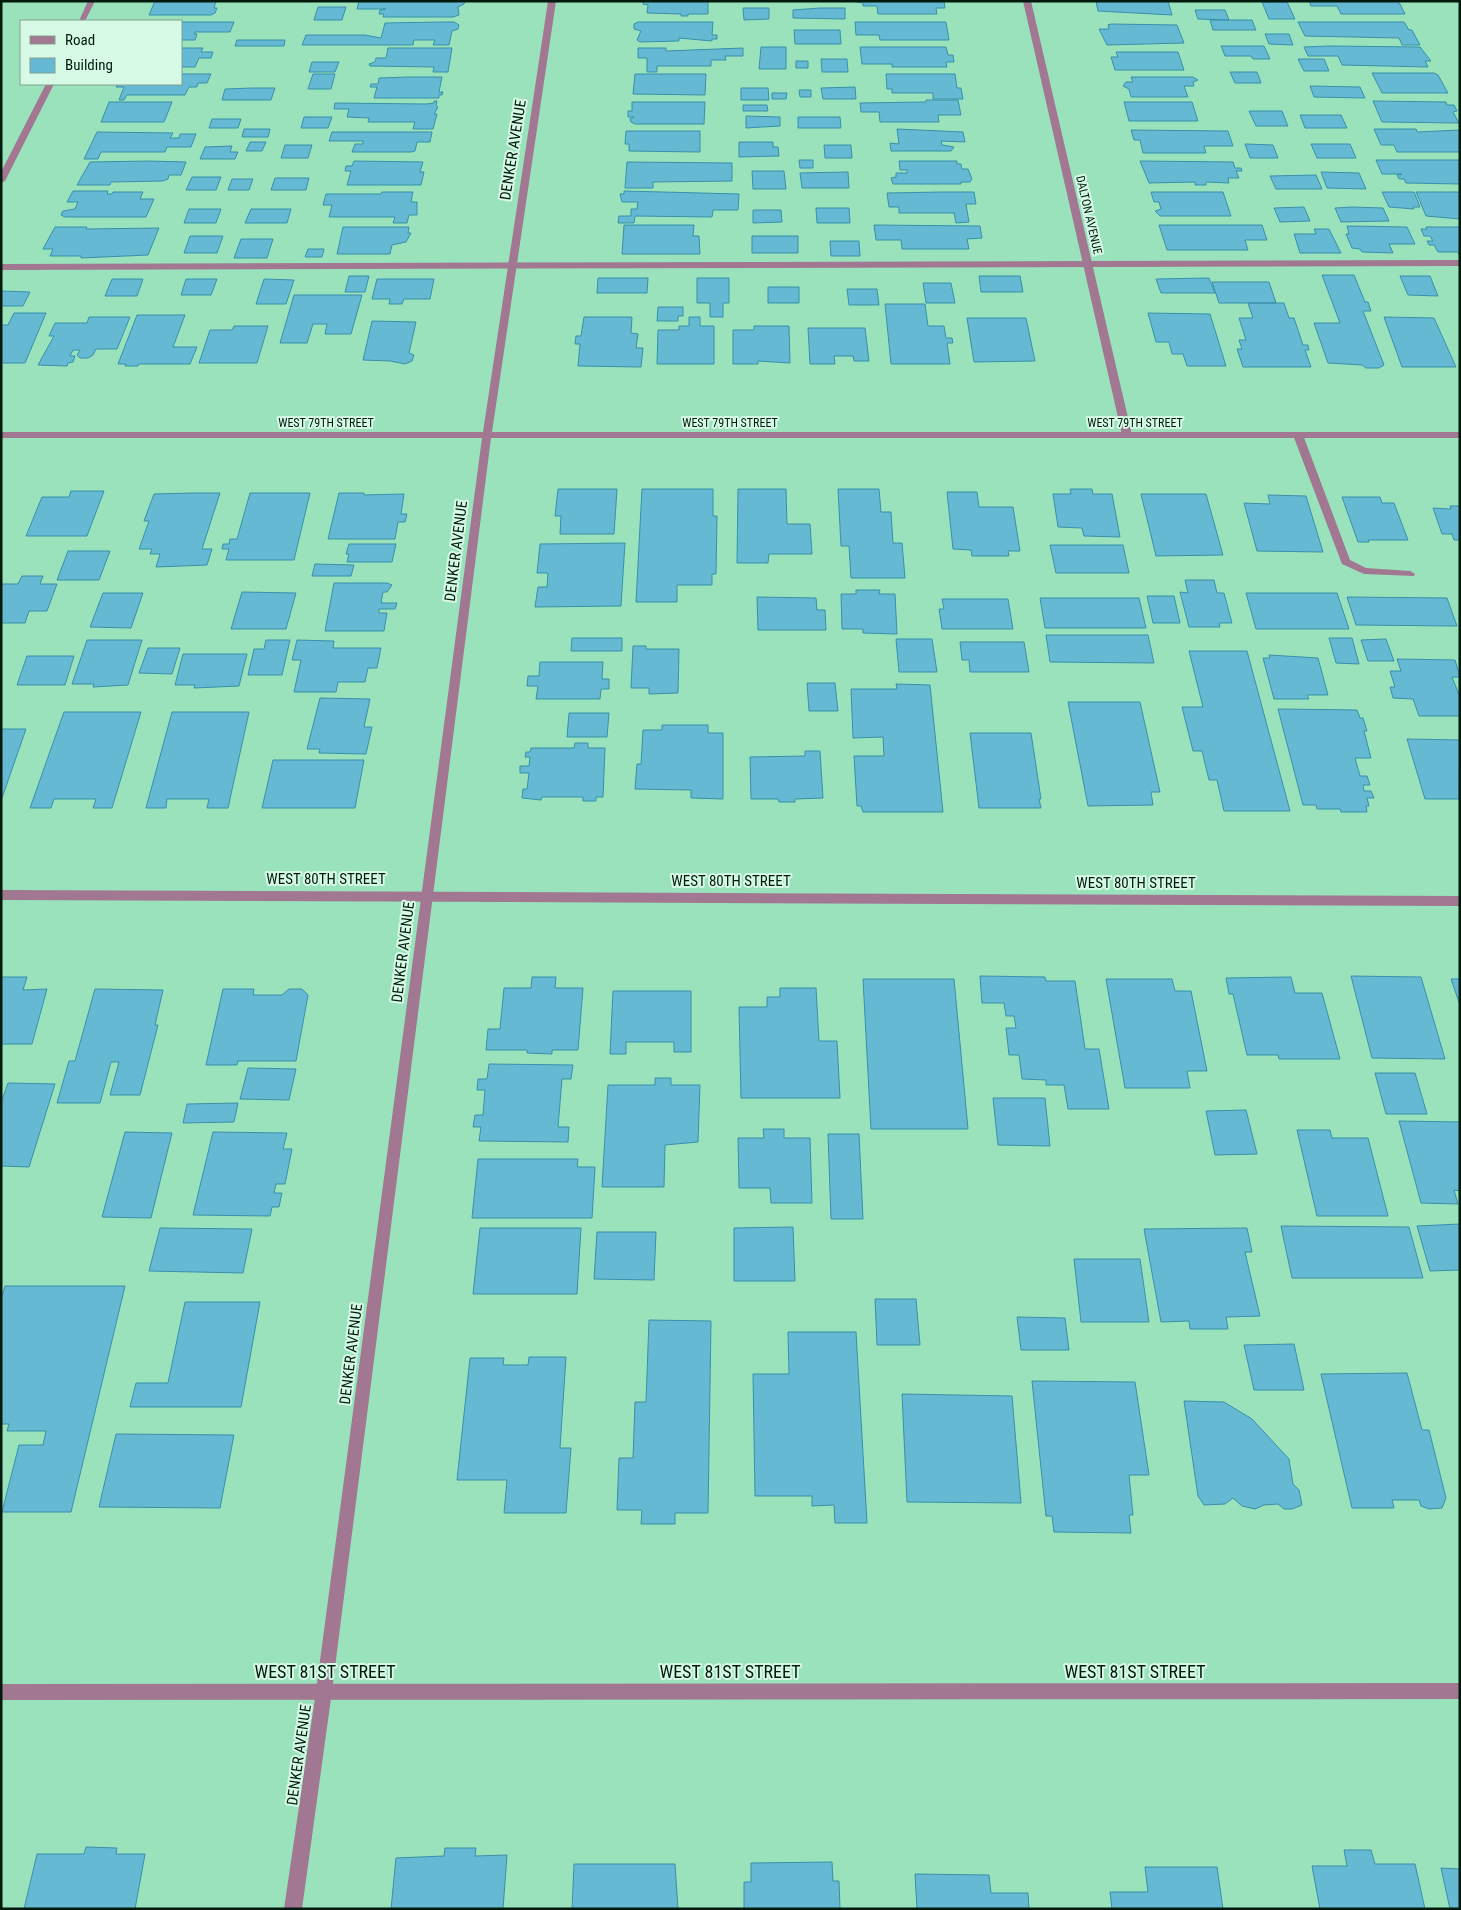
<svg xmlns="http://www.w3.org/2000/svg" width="1461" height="1910" viewBox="0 0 1461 1910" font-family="'Roboto Condensed',sans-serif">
<rect width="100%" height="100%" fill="#9ae2bc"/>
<path fill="#65b9d3" stroke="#3990a9" d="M155,1H216L214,8H217L215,13L211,15H149Z
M359,1H465L464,4L458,7L459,15L453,17H383L384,14H379L380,10L386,9H357Z
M643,1H708V14H688V16H681V14L647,13L648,5L643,4Z
M851,1H944L945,8H936L937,14H878L877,6H863V3Z
M1096,1H1168L1172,15L1098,11Z
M1309,1H1396L1400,4L1405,14H1341L1337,6H1311Z
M1262,2H1287L1295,19H1269Z
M318,7H346L342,20H314Z
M743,8H769V19L744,20Z
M820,8H845V19L793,18V10Z
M1195,10H1225L1229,20L1198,19Z
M1210,20H1252L1256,30H1213Z
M181,22H234L230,32H195L194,34H197L195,40H181Z
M441,22H454L459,25L458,29L452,31L449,45H433L435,40H414L413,45H302L306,35H365L381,38L385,23Z
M638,22H713L712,35H717V39H712V41L679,38V41L640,42L637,40L641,31L634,29V24Z
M855,22H946L949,40H880L879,35H856Z
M1298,22H1404L1409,30H1412L1420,45H1402L1399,38L1305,36Z
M1111,24L1177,25L1184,43L1107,45L1099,29H1109L1108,25Z
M794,30H840L841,44H795Z
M1265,34H1289L1293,45L1269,44Z
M237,40H285L284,46H235Z
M1221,46H1264L1270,59H1253L1251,56H1225Z
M1328,46L1420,47L1431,61H1425L1428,67L1342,65L1338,56H1308L1304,47Z
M761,47H786V69H759Z
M860,47H946L948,55H953L954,62H946L947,67H892V64H862Z
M181,48H203L201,52H213L211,58H199L195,67H181Z
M388,48H452L448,72H433L434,67L370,66L369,64L375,62L376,58H386Z
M638,48H666V51L743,48V56H725L726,60H711V66H657V72H647V58H638Z
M1116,52H1178L1184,70H1115L1111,57H1118Z
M821,59H847L848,72H822Z
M1298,59H1324L1329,71H1304Z
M796,61H808V68H796Z
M312,62H339L335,72H309Z
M1230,72H1257L1261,83H1235Z
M1372,73H1434L1438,75L1448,93H1382Z
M181,74H211L207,83H198L197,87H189L185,95H127L124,100H119L124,87H116L118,84H181Z
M313,74H335L331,89H308Z
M635,74H706L705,95L633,94Z
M886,74H955L957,88H961L963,99H933V93H892V89H887Z
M409,77H442L439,92H443L442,95H439V98H374L377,87H370L371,84H378L379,78Z
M1131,77H1193L1198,80L1193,82L1194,86H1184L1188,97H1131L1129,89L1123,86L1126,82H1133Z
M1310,86L1360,87L1365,98L1314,97Z
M855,87L856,99H823L821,88Z
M252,88H275L271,100H222L225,89Z
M741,88H768L769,100H741Z
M799,90H811V97H800Z
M772,93H787L786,99H772Z
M926,100H958L961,115H938L939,122H880L879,112H861L860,103L926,102Z
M434,101H437L436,105L438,107L434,114H437L433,129H413L415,122H368L369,118L347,117L349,109H334L335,103L426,104L434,103Z
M1373,101L1446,102L1447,105H1454L1457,111L1453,112L1459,123L1382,122Z
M109,102H172L164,122H101Z
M632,102H705L704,124H635L631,122L630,119L634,117H628V111H632Z
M1124,102H1192L1198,121H1129Z
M743,105H767L768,111H743Z
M1249,111H1282L1288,126H1256Z
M1300,115H1341L1347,128H1305Z
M746,116L780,117V126L746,128Z
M304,117H332L328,128H301Z
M798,117H840L841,128H798Z
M212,119H241L238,128H209Z
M244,129H270L268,137H242Z
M897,129L963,132L965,142L941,141L942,145L954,147L951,151H891L890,143L899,144Z
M1374,129H1416L1417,132L1460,130V152H1397L1394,145H1381Z
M1131,130L1228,131L1233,146H1204L1206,153H1143L1140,140H1134Z
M626,131H700V152L629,151V144H625Z
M97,132L173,133L170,138H179L180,134H196L191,147H167L165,152H101L98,159H84Z
M332,132H432L430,142H417L415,151L411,152H352L355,144H363V141H329Z
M250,142H266L262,151H246Z
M739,142H773V147H778L779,156L739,157Z
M1245,144L1273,145L1278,158H1250Z
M1311,144H1350L1356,158H1317Z
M285,145H312L308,158H281Z
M824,145H851L852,158H825Z
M232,146L230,152H238L235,159H200L205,147Z
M799,160H813V168H800Z
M1376,160H1460V184L1406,183L1404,179H1399L1397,175L1402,174H1382Z
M148,161L186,162L181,175H169L168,179L163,181L111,182L110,185H77L90,162Z
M354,161L423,162L420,172H424L421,185H347L351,171H345L346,166H352Z
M899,161H957V164H961L962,169H968L972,179L970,182H961V184H893L891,178L896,177V173H907V170H900Z
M1140,161L1233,162L1235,168H1241L1242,171H1236L1239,178H1228L1229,183L1206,182V185H1195V182L1149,183Z
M627,162L732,163V181L653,182V188H625Z
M752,171H784L786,189H753Z
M848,172L849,188H802L800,173Z
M1321,172L1359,173L1366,189L1327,188Z
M1316,175L1322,189H1276L1270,176Z
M192,177H221L216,190H186Z
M275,178H309L306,190H271Z
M232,179H253L249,190H228Z
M73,191H108L107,194H112L113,192H143L140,199H154L146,217H65L61,215L63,211L75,209L78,202H67Z
M624,191L739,194L738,210H713L712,217L635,216L634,223H618L619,216H631V209H637L638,202H622L620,194H624Z
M382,192H413L411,202H417V215H409L407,223H393L395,217H329L332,205H323L326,194H381Z
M942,192H974L976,204H966L969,222L956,223L954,213H899V207H889L887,193Z
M1151,192H1223L1231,216H1160L1155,211L1161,209L1159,202H1154Z
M1382,192H1414L1420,207H1413L1414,209L1389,207Z
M1416,192H1460V219L1426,216Z
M1304,207L1310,221L1280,222L1274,208Z
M1353,207L1383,208L1389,221L1341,222L1335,208Z
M816,208H849L850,223H817Z
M189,209H221L216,223H184Z
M251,209H291L287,223H245Z
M753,210H781L782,222L753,223Z
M624,225H694L693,236H699L700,254H622Z
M874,225L980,226L982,238L967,239L969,249H902L901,240H876Z
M1159,225H1262L1267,240H1245L1248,250H1167Z
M1347,226L1407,227L1415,244H1389L1393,253L1362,252L1360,249L1352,248L1346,234H1349Z
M55,227H87L86,229L159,228L148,255L81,258V256H50L53,249H43Z
M343,227H409L408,233H411L406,242L392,245L390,254H337Z
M1426,227H1460V256L1458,252H1438L1434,245H1429L1427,241H1433L1430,236H1424L1421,229H1427Z
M1314,229H1329L1341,253H1300L1294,234H1316Z
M190,236H223L217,253H184Z
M752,236H798V253H752Z
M241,239H273L267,258H234Z
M830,241H859L860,256H831Z
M308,249H324L322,257H305Z
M1322,275H1354L1365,302H1368L1371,311H1363L1384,365L1379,368H1366L1362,365L1328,363L1314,323H1340Z
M349,276H369L365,292H345Z
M979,276H1020L1023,292H981Z
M1400,276H1430L1438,296L1408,295Z
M598,278H648L647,293H597Z
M697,278H729V303H723V317H710V303H697Z
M1209,278L1215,293H1161L1156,279Z
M112,279H143L137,296H105Z
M186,279H217L211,295H181Z
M264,279L294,280L286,304H256Z
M377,279H434L430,299H404L402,304H389L390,299H372Z
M1212,282H1269L1276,303H1219Z
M923,283H951L955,303H926Z
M768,287H799V303H768Z
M847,289H877L879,305H849Z
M1,291L30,292L23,306H1Z
M294,295H362L351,334H325L327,324H313L307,343H280Z
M1248,303H1284L1289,318H1294L1303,345H1308L1309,350H1305L1311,367H1243L1237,349H1242L1239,340H1246L1239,318H1253Z
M885,304H925L928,326H944L946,338H952L953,343H947L950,364H891Z
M658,307H683V316H678V321H657Z
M14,313H46L25,363H1V325H8Z
M1148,313L1210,314L1226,366H1187L1183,354H1172L1169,342H1156Z
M137,315H185L173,347H197L190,364H139L138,366H125L126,364H118Z
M89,317H130L117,349H96L93,355L88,358H80L77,355L80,350H73L70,356H75L73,362L68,363L67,366L38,365L54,336H49L55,323H87Z
M584,317H632L631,333L638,334L636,348H643L641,367L578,366L580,344H575L576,336H581Z
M689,317H700V326H714V364H657L658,330H679V326H689Z
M1384,317L1434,318L1456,367H1402Z
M967,318H1026L1035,361L974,362Z
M372,321L416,322L409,353L414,355L412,361L405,364L390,361L363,360Z
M234,326H268L257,363H199L210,330H232Z
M754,326H789L790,363L758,361V364H733V330H754Z
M808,328H865L869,361H854L853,356H834L835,364H810Z
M558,489H617L614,534H560L561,516H555Z
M642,489H713V516H717L716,574H712V585H677V602H636Z
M738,489H786L787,524H810L812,554H769L768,563H737Z
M838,489H879L881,512H891L893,543H902L905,578H851L849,546H841Z
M1070,489H1092L1093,494H1112L1120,537L1084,536L1082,528L1058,527L1053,494H1071Z
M71,491H104L87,536H26L42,497H69Z
M947,492H977L979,507H1013L1020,551H1008L1009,556H972L971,550L953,549Z
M193,493H220L202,549H212L207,565L156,567L160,554H150L152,549H139L149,521H144L154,494Z
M250,493H310L294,560H226L229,549H222L223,544H229L230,539H237Z
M339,493H364V495L404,494L401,514H407L405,522H398L395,539H328Z
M1141,494H1206L1223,555L1156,556Z
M1268,495L1306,496L1323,552L1257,551L1244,503L1270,504Z
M1342,497H1380L1382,503H1394L1408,540H1368L1369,542H1358Z
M1450,506H1460V540H1454L1452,534H1442L1433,508L1451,509Z
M625,543L621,606L535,607L538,587H547L548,573H537L540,544Z
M349,544H396L392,562H347L349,554H346Z
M1050,545H1123L1129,573H1056Z
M68,551H110L99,580H57Z
M315,564L354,565L351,576H312Z
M22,576H43L40,584H57L47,611H29L25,623H1V584H18Z
M1185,580H1214L1217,593H1224L1232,623H1219L1220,627H1189L1180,592L1188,593Z
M334,583H387L392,585L387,592H383L381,603H397L395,609H379V613H387L384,631H325Z
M856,590H880L879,594H895L897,634L863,633V629H842L841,594H856Z
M242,592L296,593L286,629H231Z
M103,593H143L131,628L90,627Z
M1246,593H1337L1349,629H1256Z
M1147,596H1174L1180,623H1153Z
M757,597L816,598L817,610H825L826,630H758Z
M1347,597L1447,598L1457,626L1356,625Z
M1040,598H1139L1146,628H1045Z
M942,599H1008L1013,629H942L939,609H944Z
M1046,635H1148L1154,663L1050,662Z
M572,638H622V651H571Z
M1329,638H1352L1359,664L1336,663Z
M896,639H932L937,672H899Z
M1386,639L1394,661H1368L1361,640Z
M87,640H142L128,685L93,687L94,684H72Z
M266,640H290L282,675H248L254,649H264Z
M297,640L334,641L333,648H381L377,668H368L365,682H338L336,692H294L301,660H292Z
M960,642H1024L1029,672H970L969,660H962Z
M633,646H646V649H679L678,693L649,694V688H631Z
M148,648H180L172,674L139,673Z
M1189,651H1247L1290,811H1224L1217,780H1209L1202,751H1193L1182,707H1203Z
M183,654H247L239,686L194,688L195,685H175Z
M1269,655L1318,658L1328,695H1307L1309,699H1274L1263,658H1270Z
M27,656H74L65,685H17Z
M1397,659L1455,660L1460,677H1452L1460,697V716H1419L1413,699L1393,698L1390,687H1395L1390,671H1401Z
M540,662H603L602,679H609V689H601L600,699H536L538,686H527L528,676H539Z
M807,683H835L838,711H809Z
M896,684L930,685L943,812H863L861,806H857L854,756H884L883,737L853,738L851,689H897Z
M320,698L370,699L364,727H372L366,754L319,753L320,749H307Z
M1068,702H1140L1160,792H1151L1153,805L1088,806Z
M1278,709L1357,710L1360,718H1363L1367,731H1364L1371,758H1355L1360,776H1367L1370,785H1363L1364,791H1371L1374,798H1367L1369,806H1366L1367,812H1341L1340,809H1317L1316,805H1303Z
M64,712H141L112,808H93L96,799H54L51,808H30Z
M172,712H249L228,808H207L209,799H167L166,808H146Z
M569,713H609L607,737H567Z
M662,725H708V733H723V799L691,798V790L635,789L637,764H641L643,730H662Z
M1,729H26L2,798H1Z
M970,733H1031L1041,799H1039L1041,808H979Z
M1407,739L1460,740L1459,799H1425Z
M575,743H588V748H605L603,797H596V801H583V797H542L541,800L522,798L523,789H527L529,773H520V766H529L530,757H525L526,752H530L531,748H574Z
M805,751H820L823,798L795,799V802H779L778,799H751L750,757L805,756Z
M273,760H364L355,808H262Z
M980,976L1045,977L1046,981H1075L1085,1049H1099L1109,1109H1068L1064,1085H1046V1080L1022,1079L1019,1055H1009L1006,1028H1016L1014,1016H1006L1004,1003H982Z
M1351,976L1421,977L1445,1059L1372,1058Z
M1,977H27L23,990L47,989L32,1044H1Z
M532,977H556L555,988H583L578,1050H552V1054L527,1053V1050H486L488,1029H500L504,988H531Z
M1291,977L1295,993H1322L1340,1059H1279L1278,1055H1247L1233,994H1229L1226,978Z
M863,979H954L968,1129H871Z
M1106,979H1172L1175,991H1191L1207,1071H1187L1190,1088H1125Z
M1451,979H1460V1005Z
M780,988H816L819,1041H837L840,1098H741L739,1007H767V997H780Z
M95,989L163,990L155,1025H158L140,1095H110L119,1062H111L100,1103H57L69,1061H75Z
M223,989H254L253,995H282L289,989H302L308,995L296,1061H238L237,1065H206Z
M613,991H691V1052H674V1042H626V1054H610Z
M489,1064L573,1065L571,1079H562L558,1127H569L568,1142L479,1141L481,1127H473L475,1115H483L485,1090H477L478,1079H487Z
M248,1068L296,1069L289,1100L240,1099Z
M1375,1073H1415L1427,1114H1386Z
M655,1078H671V1085H700L698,1142L665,1145L664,1187H602L608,1085H655Z
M8,1083L55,1084L29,1167L1,1166V1103Z
M993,1098H1045L1050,1146L998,1145Z
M238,1103L234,1122L183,1123L187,1104Z
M1246,1110L1257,1154L1215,1155L1206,1111Z
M1399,1121L1460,1122V1191L1454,1190L1458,1204L1421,1203Z
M763,1129H784V1138H810L812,1203H771L770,1188H739L738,1138H764Z
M1297,1130H1330L1332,1138H1368L1388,1216H1317Z
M125,1132L172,1133L151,1218L102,1217Z
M213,1132L287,1133L283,1149H292L285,1184H276L274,1193H282L279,1207H272L270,1216L193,1215Z
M828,1134H859L863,1219H831Z
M478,1159H578L577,1167H595L592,1218H472Z
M1460,1224V1270L1430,1271L1417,1226Z
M1281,1226L1409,1227L1423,1278H1292Z
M793,1227L795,1281H734V1228Z
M160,1228L252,1229L243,1273L149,1271Z
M480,1228H581L577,1294H473Z
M1247,1228L1252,1252H1245L1260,1316L1226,1317L1228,1329H1190L1189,1321L1161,1322L1144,1229Z
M597,1232H656L654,1280L594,1279Z
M1074,1259H1140L1149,1322H1081Z
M5,1286H125L71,1512H2L19,1445H43L46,1431H7L9,1424H1V1299Z
M875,1299H916L920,1345H877Z
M185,1302H260L241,1407H130L136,1383H168Z
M1017,1317L1065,1318L1069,1350H1021Z
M649,1320L711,1321L708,1513H675V1524H641L642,1510H617L619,1458H633L635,1402H646Z
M788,1332H856L867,1523H835L834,1505L812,1506V1496H755L753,1374H789Z
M1294,1344L1304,1390H1254L1244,1345Z
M529,1357H566L560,1448H571L566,1513H504L507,1480H457L470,1358H504L503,1365H528Z
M1407,1373L1422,1430H1429L1446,1498L1442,1508L1429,1509L1421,1506L1419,1500H1392L1394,1508H1352L1321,1374Z
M1032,1381L1135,1382L1149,1475H1129L1133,1515H1129L1131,1533L1054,1532L1052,1516H1046Z
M902,1394L1012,1396L1021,1503L907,1502Z
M1184,1401L1224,1402L1252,1419L1289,1459L1293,1484L1299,1490L1302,1505L1292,1509H1284L1278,1504L1264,1505L1255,1509L1242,1506L1233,1498L1225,1504L1204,1505L1198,1496Z
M116,1434L234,1435L220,1508L99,1507Z
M86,1847L117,1848L116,1854H145L135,1909H24L37,1854H84Z
M445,1848H476L475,1856L507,1855L503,1909H391L396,1858L444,1856Z
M1344,1850H1371L1375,1864H1415L1425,1909H1320L1312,1866H1347Z
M832,1862L833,1881H839L840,1909H744V1882H751V1863Z
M574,1864H675L678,1909H572Z
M1145,1867H1217L1223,1909H1112L1110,1892H1148Z
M1441,1868L1460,1869V1909H1450Z
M915,1874L989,1875L991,1893H1028L1029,1909H917Z"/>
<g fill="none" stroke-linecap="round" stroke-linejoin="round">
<path fill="#a17791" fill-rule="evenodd" d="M1460,260V266L1,270V264Z
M1298,432L1303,435L1350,560L1366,568L1410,571L1415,574L1414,576L1364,574L1342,564L1293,435Z"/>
<path fill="#a17791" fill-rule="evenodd" d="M88,1H95L85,21H79Z
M1023,1H1031L1132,435L1127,438L1122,435Z
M46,84H54L5,181L1,183V172Z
M1,890L1460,896V906L1,900Z
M1460,1683V1699L1,1700V1684Z"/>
<path fill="#a17791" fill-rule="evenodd" d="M548,1H556L492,432H1460V438H491L332,1691L302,1909H284L316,1691L482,438H1V432H483Z"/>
</g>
<g text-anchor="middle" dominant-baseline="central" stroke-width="4" stroke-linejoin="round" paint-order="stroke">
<g font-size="12" fill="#001a0d" stroke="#d7fae6">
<text transform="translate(1089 215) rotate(77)">DALTON AVENUE</text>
<text x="326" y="423">WEST 79TH STREET</text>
<text x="730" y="423">WEST 79TH STREET</text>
<text x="1135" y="423">WEST 79TH STREET</text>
</g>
<g font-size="15" fill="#001a0d" stroke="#d7fae6">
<text transform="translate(513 150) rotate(-81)">DENKER AVENUE</text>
<text transform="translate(456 551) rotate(-83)">DENKER AVENUE</text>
<text x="326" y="879">WEST 80TH STREET</text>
<text x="731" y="881">WEST 80TH STREET</text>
<text x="1136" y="883">WEST 80TH STREET</text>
<text transform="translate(403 952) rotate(-83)">DENKER AVENUE</text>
<text transform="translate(351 1354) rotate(-83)">DENKER AVENUE</text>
<text transform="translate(299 1755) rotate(-82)">DENKER AVENUE</text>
</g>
<g font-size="18" fill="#001a0d" stroke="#d7fae6">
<text x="325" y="1671">WEST 81ST STREET</text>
<text x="730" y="1671">WEST 81ST STREET</text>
<text x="1135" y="1671">WEST 81ST STREET</text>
</g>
</g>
<rect width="1461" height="1910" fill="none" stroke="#001a0d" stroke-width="5"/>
<rect x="20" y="20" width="162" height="65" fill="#d7fae6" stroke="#81a08f"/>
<rect x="30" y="36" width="25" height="8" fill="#a17791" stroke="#81a08f"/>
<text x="65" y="45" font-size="15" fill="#001a0d">Road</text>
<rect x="30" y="58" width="25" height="15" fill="#65b9d3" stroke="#81a08f"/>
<text x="65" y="70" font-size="15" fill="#001a0d">Building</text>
</svg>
